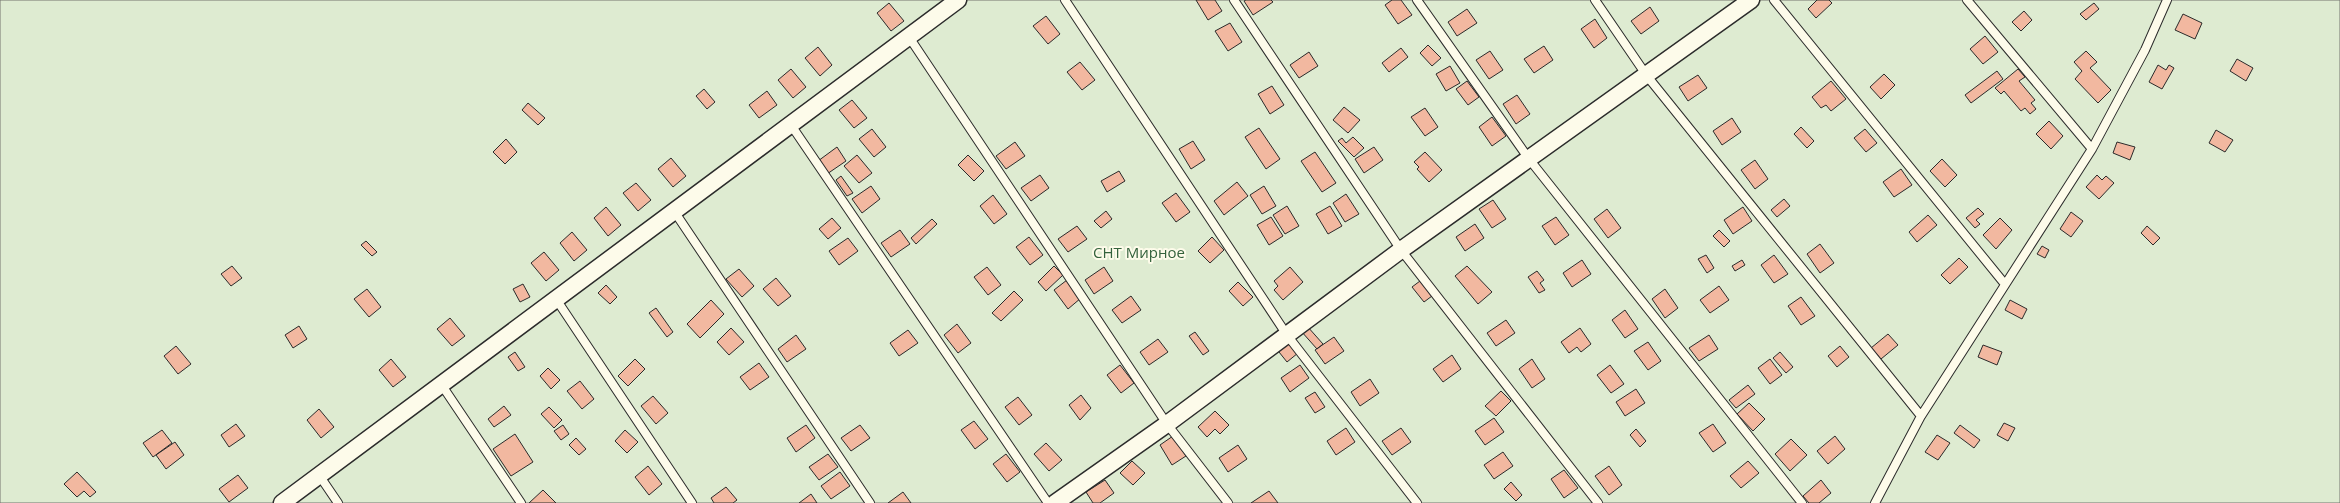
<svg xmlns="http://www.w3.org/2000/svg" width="2340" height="503" viewBox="0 0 2340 503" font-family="'Open Sans',sans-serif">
<rect width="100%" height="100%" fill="#fdfbea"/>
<path fill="#deebd1" stroke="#74746e" d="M0,0H2340V503H0Z"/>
<path fill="#f2b8a0" stroke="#2b2b2b" d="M1196,0H1215L1222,11L1208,20Z
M1246,0H1271L1273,2L1253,15L1244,1Z
M1392,0H1401L1412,15L1398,24L1385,5Z
M1817,0H1829L1832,3L1816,18L1808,9Z
M889,3L904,21L891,31L877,13Z
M2094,3L2099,9L2086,20L2080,14Z
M1650,7L1659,21L1641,34L1631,21Z
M1467,9L1477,23L1457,36L1448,22Z
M2024,11L2032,20L2021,31L2012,22Z
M2183,14L2202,23L2195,39L2175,30Z
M1046,16L1060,34L1048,44L1033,26Z
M1595,19L1607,38L1594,48L1581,29Z
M1230,23L1242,42L1228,51L1215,31Z
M1985,36L1998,52L1983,64L1970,49Z
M1428,45L1441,58L1432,66L1420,53Z
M1544,46L1553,60L1534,73L1524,59Z
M818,47L832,65L820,76L805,58Z
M1401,48L1408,57L1389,72L1382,63Z
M1490,51L1503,70L1489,79L1476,60Z
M2086,51L2097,62L2090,68L2111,90L2098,103L2075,79L2082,71L2074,62Z
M1309,52L1318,66L1299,78L1290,65Z
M2237,59L2253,68L2246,81L2230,71Z
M1080,62L1095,80L1082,90L1067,72Z
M2158,65L2166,70L2169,65L2174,68L2162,89L2149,82Z
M1450,66L1460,83L1446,91L1436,74Z
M791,69L806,87L793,98L778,80Z
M2018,69L2025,77L2019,81L2035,100L2031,103L2036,109L2030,114L2025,108L2021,111L2004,91L2001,94L1995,88Z
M1997,71L2003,79L1971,103L1965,95Z
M1884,74L1895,85L1881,99L1870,87Z
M1698,75L1707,88L1688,101L1679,87Z
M1467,81L1479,97L1468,105L1456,89Z
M1831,81L1846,99L1831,111L1826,105L1821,108L1812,97Z
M1272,86L1284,105L1270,114L1258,94Z
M704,89L715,102L707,109L696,96Z
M767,91L777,105L759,118L749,105Z
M1517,95L1530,114L1516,124L1503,104Z
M852,100L867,118L854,128L839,110Z
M528,103L545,118L538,125L522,110Z
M1344,107L1360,120L1348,133L1333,120Z
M1425,108L1438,127L1425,136L1411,117Z
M1492,117L1506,136L1492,146L1479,127Z
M1732,118L1741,132L1722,145L1713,131Z
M2049,121L2063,136L2051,149L2036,134Z
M1801,127L1814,141L1807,148L1794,134Z
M1259,128L1280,159L1266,169L1245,137Z
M872,129L886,147L874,157L859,139Z
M1865,129L1877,143L1866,152L1854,138Z
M2216,130L2233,140L2225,152L2209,143Z
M1353,137L1364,148L1354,157L1338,141L1342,138L1346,143Z
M506,139L517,152L505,164L493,152Z
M1193,141L1205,160L1191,169L1179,149Z
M1015,142L1025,156L1006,169L996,156Z
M2117,142L2135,147L2130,160L2113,153Z
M837,147L846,161L827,174L818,161Z
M1374,147L1383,160L1364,173L1355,159Z
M1315,152L1336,183L1322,192L1301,161Z
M1425,152L1442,170L1429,182L1417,169L1419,167L1414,162Z
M857,155L872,173L859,183L844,166Z
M968,155L984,171L974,181L958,165Z
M671,158L686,176L673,187L658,169Z
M1942,159L1957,175L1945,187L1930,171Z
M1755,160L1768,179L1755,189L1741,170Z
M1901,169L1912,185L1894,197L1883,182Z
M1119,171L1125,181L1107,192L1101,181Z
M1040,175L1049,188L1031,201L1021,188Z
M2097,175L2102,180L2106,176L2114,183L2099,199L2086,187Z
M841,176L853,193L847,196L836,180Z
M1237,182L1248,196L1224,215L1214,201Z
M636,183L651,200L638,211L623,193Z
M871,186L880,199L862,213L852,199Z
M1264,186L1276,206L1262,214L1250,195Z
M1176,193L1190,212L1176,222L1162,203Z
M1346,194L1359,214L1345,222L1333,203Z
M993,195L1007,214L994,224L980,206Z
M1784,199L1790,206L1777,217L1771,210Z
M1493,200L1506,219L1492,228L1479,209Z
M1287,206L1299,226L1285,234L1273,215Z
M1330,206L1342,226L1328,234L1316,214Z
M606,207L621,225L608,236L594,218Z
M1743,207L1752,221L1733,234L1724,220Z
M1978,208L1984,214L1976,220L1980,224L1975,228L1966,218Z
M1607,209L1621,228L1608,238L1594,219Z
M1106,211L1112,219L1101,228L1094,221Z
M2071,212L2083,221L2071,237L2060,229Z
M1928,215L1937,225L1917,242L1909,232Z
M1271,217L1283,236L1269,245L1257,225Z
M1556,217L1569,235L1555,245L1542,226Z
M832,218L841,228L828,239L819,229Z
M2000,218L2012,230L1996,249L1983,235Z
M932,219L937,224L916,244L911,238Z
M1475,224L1484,238L1465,251L1456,237Z
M1077,226L1087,239L1068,252L1058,239Z
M2147,226L2160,238L2153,245L2141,233Z
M900,230L910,244L891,257L881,243Z
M1719,230L1730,241L1724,247L1713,236Z
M572,232L587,250L574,261L560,243Z
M1029,237L1043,255L1030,265L1016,247Z
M1212,237L1224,250L1210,263L1198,251Z
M848,238L858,251L839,265L829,251Z
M366,241L377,252L372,256L361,245Z
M1820,244L1834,263L1820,273L1807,254Z
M2042,246L2049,250L2045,258L2037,254Z
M544,252L559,270L546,281L531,263Z
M1706,255L1714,268L1707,273L1698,259Z
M1774,255L1788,274L1774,283L1761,265Z
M1959,258L1968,267L1950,284L1941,275Z
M1582,260L1591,274L1572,287L1563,273Z
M1742,260L1745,265L1735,271L1732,266Z
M232,266L242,278L231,286L221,274Z
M1054,266L1063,275L1046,291L1038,282Z
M1467,266L1492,292L1478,304L1455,276Z
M987,267L1001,285L988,295L974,277Z
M1104,267L1113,281L1094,294L1085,280Z
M1290,267L1303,282L1283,300L1274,290L1278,286L1274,281Z
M739,269L754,286L742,297L726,279Z
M1537,271L1544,280L1540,283L1545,290L1539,293L1528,277Z
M776,278L791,296L778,306L763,289Z
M1067,280L1081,298L1068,309L1054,290Z
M1420,281L1432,296L1424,302L1412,287Z
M1238,282L1253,297L1243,306L1229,291Z
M523,284L530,297L520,302L513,289Z
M606,285L617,297L610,304L598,293Z
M1719,286L1729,300L1710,313L1700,300Z
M367,289L381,307L369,317L354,299Z
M1665,289L1678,308L1665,318L1652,299Z
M1014,291L1023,300L1001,321L992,313Z
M1131,296L1141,310L1122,323L1112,310Z
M1801,297L1815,316L1801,325L1788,306Z
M711,300L724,314L700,338L687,324Z
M2010,300L2027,309L2022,319L2005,310Z
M656,308L673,332L667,337L649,313Z
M1625,310L1638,329L1625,338L1612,320Z
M450,318L465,336L452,346L437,329Z
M1506,320L1515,333L1496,346L1487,333Z
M957,324L971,343L958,353L944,335Z
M299,326L307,339L293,348L285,335Z
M1307,326L1323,344L1317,349L1301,331Z
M731,328L744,342L729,355L717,342Z
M1580,328L1591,344L1581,352L1577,347L1569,353L1561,342Z
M908,330L918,343L899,356L890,343Z
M1195,332L1209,351L1203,355L1189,336Z
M1888,334L1898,345L1881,359L1871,348Z
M796,335L806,349L787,362L778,349Z
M1709,335L1718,349L1699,361L1689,348Z
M1334,337L1344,351L1325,364L1315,350Z
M1287,338L1298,353L1287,362L1275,347Z
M1158,339L1168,352L1149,365L1140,352Z
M1648,342L1661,361L1648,370L1634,351Z
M1983,345L2002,352L1997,365L1978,357Z
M176,346L191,364L178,374L164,356Z
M1840,346L1849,357L1837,367L1828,356Z
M515,352L525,367L518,371L508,357Z
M1780,352L1793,367L1786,373L1773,358Z
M1452,355L1461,369L1443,382L1433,369Z
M391,359L406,377L393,387L379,370Z
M635,359L645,369L628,386L618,376Z
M1532,359L1545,379L1532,388L1519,369Z
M1770,359L1782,375L1770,384L1758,368Z
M759,363L769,377L750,390L740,377Z
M1120,365L1134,383L1121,393L1107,375Z
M1300,365L1309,378L1290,392L1281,378Z
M1610,365L1624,384L1611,393L1597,375Z
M548,368L560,380L551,389L540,376Z
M1370,379L1379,393L1360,406L1351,392Z
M580,381L594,399L582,409L567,391Z
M1748,385L1755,394L1736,408L1729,400Z
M1636,389L1645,403L1625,416L1616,402Z
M1501,391L1511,401L1496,416L1485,406Z
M1315,392L1325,407L1315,413L1305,398Z
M1081,395L1091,408L1080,420L1069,405Z
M653,396L668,413L656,424L641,406Z
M1018,397L1032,415L1019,425L1005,407Z
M1749,403L1765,419L1753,431L1737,414Z
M504,406L511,415L494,427L488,419Z
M549,407L562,420L554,428L541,414Z
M319,409L334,427L321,438L307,420Z
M1215,411L1229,425L1220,434L1215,429L1207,437L1198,427Z
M1494,418L1504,432L1485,445L1475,431Z
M974,421L988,439L975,449L961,430Z
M2004,423L2015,428L2008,441L1997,435Z
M236,424L245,436L229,447L221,435Z
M1713,424L1726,443L1713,452L1699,433Z
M563,425L569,434L561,440L554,431Z
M806,425L815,438L796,452L787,438Z
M860,425L870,438L851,451L841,438Z
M1960,425L1980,440L1974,448L1954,433Z
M1346,428L1355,442L1336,455L1327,441Z
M1401,428L1411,442L1392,455L1382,441Z
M1636,429L1646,441L1640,447L1630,435Z
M162,430L172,443L153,457L143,443Z
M625,430L638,442L627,453L615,441Z
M515,434L533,462L511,476L493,449Z
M1937,435L1950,443L1938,460L1925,452Z
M1173,436L1186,456L1172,465L1160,445Z
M1835,436L1845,449L1828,464L1817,451Z
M576,438L586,449L579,455L569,445Z
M1791,439L1807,455L1790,471L1775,454Z
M175,442L184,455L166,469L156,455Z
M1046,443L1062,460L1049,471L1034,454Z
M1238,445L1247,459L1228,472L1219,458Z
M1503,452L1513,466L1494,479L1484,465Z
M828,454L838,467L819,480L809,467Z
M1006,454L1020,472L1007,482L993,464Z
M1132,461L1145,473L1133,485L1120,473Z
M1748,461L1759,473L1741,488L1730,476Z
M648,466L662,484L649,495L635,477Z
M1609,466L1622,485L1609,495L1595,476Z
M1564,470L1578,488L1564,498L1551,479Z
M77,472L96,492L90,497L84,491L77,497L64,484Z
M840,472L850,486L831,499L821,486Z
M238,475L248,488L229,502L219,489Z
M1105,480L1114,493L1100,503H1093L1086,492Z
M1821,480L1831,493L1819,503H1809L1803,496Z
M1511,482L1522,495L1516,501L1504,489Z
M726,487L737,500L733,503H714L711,498Z
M543,490L556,503H529Z
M1269,491L1278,503H1251Z
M903,492L911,503H888Z
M811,494L817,503H799Z"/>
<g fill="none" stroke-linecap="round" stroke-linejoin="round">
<g stroke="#2b2b2b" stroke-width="10">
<path id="lane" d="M1065,0L1287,335L1417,503
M1234,0L1401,250L1598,503
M1417,0L1529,159L1802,503
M1595,0L1647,76L1921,416
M1774,0L2004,283
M1967,0L2092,149
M909,37L1167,424L1228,503
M791,125L1048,503
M674,211L870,503
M556,299L692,503
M441,384L521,503
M319,475L338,503
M1875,503L1921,416L2092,149L2145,50L2167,0"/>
</g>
<g stroke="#2b2b2b" stroke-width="19">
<path id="street" d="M282,503L958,0
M1055,503L1167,424L1401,250L1751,0"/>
</g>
<use href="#lane" stroke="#fdfbea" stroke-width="8"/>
<use href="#street" stroke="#fdfbea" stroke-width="16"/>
</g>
<g text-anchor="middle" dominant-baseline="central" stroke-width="4" stroke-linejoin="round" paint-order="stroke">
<g font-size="15" fill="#34623c" stroke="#fdfbea">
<text x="1139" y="252">СНТ Мирное</text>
</g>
</g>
</svg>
